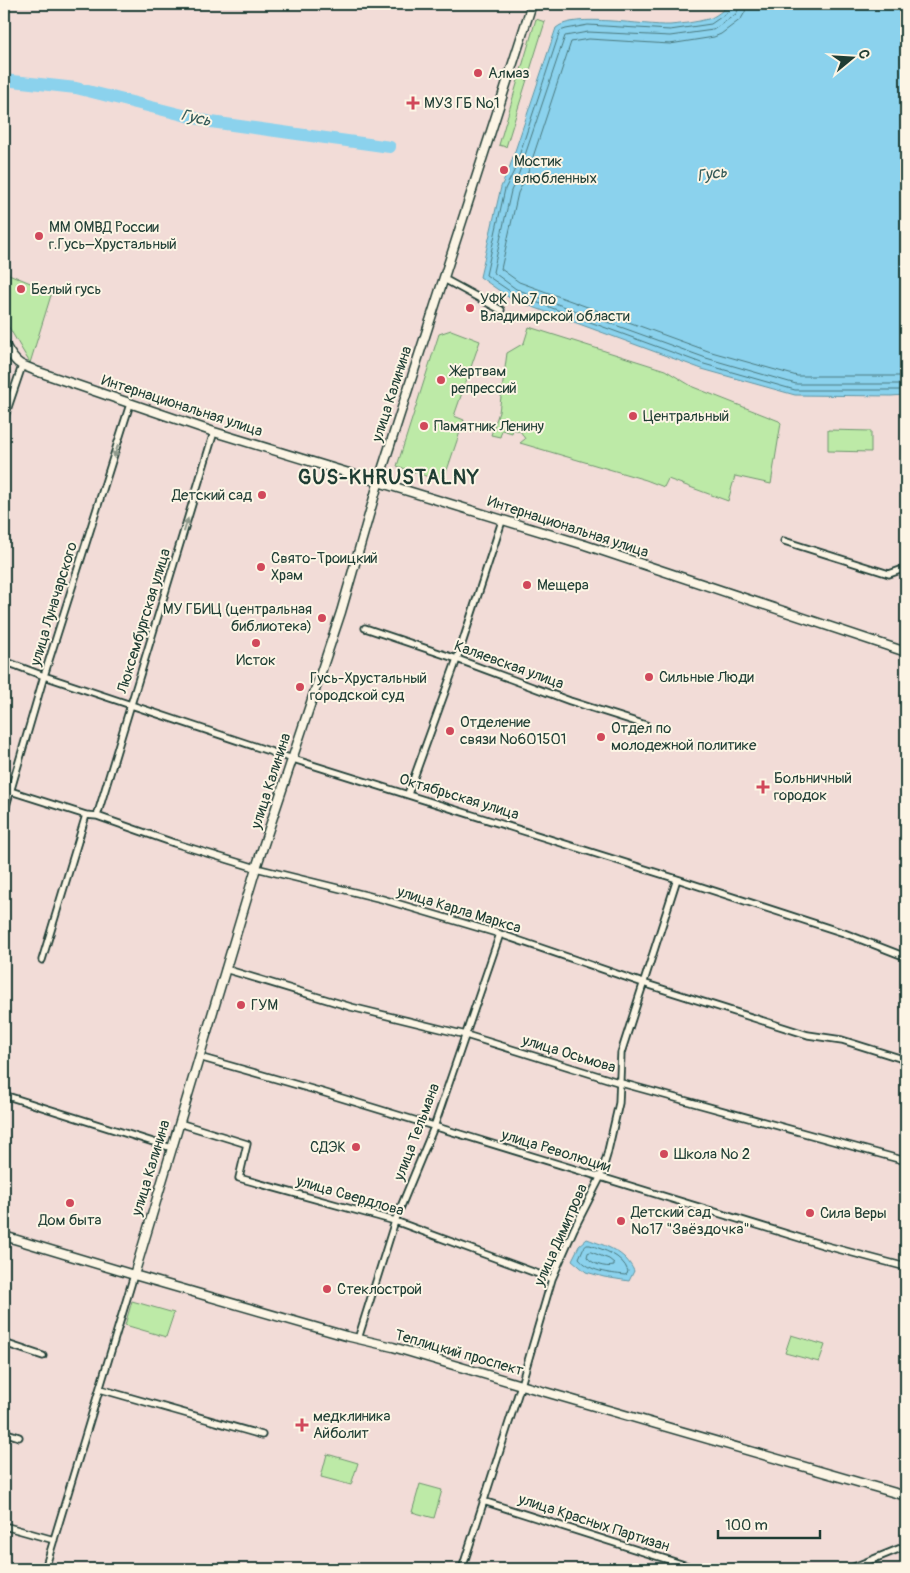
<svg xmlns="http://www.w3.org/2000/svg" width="910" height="1573" viewBox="0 0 910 1573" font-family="Pangolin,sans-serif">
<rect width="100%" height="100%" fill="#f2dcd7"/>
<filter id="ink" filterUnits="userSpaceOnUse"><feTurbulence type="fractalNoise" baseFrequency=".02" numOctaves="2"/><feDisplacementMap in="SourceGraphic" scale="10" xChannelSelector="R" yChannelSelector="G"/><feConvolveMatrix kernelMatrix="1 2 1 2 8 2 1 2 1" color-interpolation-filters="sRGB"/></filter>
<g filter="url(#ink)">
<path fill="#bdeaa7" stroke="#6e946e" d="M536,19L545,22L506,147L499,145Z
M4,272L52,292L30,363L4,319Z
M529,327L665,370L693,387L779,421L781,423L771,484L735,476L728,501L668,479L664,487L646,480L520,443L525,439L521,432L513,429L512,433L502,430L500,437L491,435L499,412L507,353L524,343Z
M451,330L480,341L454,416L464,420L443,482L397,466L439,334Z
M828,430L871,431V452L828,451Z
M132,1301L174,1313L166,1337L125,1325Z
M791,1335L825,1345L819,1362L785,1353Z
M327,1454L358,1463L351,1485L321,1477Z
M420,1484L442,1490L434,1518L412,1512Z"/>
<path fill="#8bd2ed" stroke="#6096a3" d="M730,4H906V395L891,396L795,395L702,369L511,299L480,277L501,187L509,169L556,28C574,12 644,26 670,25C682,24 697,22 708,19C716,17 724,9 730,4Z
M587,1239C606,1246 625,1251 634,1271L629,1281L604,1277L586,1272L572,1260L579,1246Z"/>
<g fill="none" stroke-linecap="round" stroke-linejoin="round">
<path stroke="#4a797e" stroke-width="1" d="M733,4L731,10L711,24L670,30L588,25L566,29L560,31L514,171L505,189L486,275L514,294L704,364L795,390H906
M739,4L738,10L736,14L713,30L670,36L588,32L565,36L519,173L511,191L493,272L516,289L706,358L796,384H906
M747,4L745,12L741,19L721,34L714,37L670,44L589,39L571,42L527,175L518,193L501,269L519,282L708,351L797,376H906
M587,1245H590C604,1250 622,1255 628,1271L627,1274L625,1275C608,1273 590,1272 579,1258L583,1249Z
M591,1252L609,1259L614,1263V1266C605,1268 592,1264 587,1257L588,1253Z"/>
<path stroke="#8bd2ed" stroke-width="12" d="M4,80L76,88L211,122L390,147"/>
<g stroke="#1f3d34" stroke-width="9">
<path id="street" d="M444,279L501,310
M4,419L22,366
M784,541L889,574L906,568
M365,628L457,659L570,701L646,725
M4,661L44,676L293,759L677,879L844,933L906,957
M4,789L86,815L97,816L174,843L256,868L382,899L500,934L643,983L808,1035L842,1040L906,1060
M408,794L457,659L502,521
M4,813L44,676L130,404
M97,816L214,432
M42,960L86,815
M225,969L351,1007L466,1035L621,1083L906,1161
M199,1057L322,1092L823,1245L906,1267
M4,1095L172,1148
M179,1123L247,1144L239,1178L395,1221L552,1279
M358,1339L395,1221L434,1127L500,934
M4,1343L43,1356
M100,1389L262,1435
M4,1432L19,1437
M483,1501L697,1569
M4,1526L54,1540
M45,1569L134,1275
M462,1569L521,1385L552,1279L574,1229L600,1178L607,1155L619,1103L621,1053L677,879
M849,1569L906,1546"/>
</g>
<g stroke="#1f3d34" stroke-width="11">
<path id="secondary" d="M4,343C8,350 13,360 20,364C25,367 31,368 36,371L214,432L585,545L906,652
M4,1236L134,1275L346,1336L393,1347L521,1385L906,1496
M134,1275L256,868L341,612L382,470L532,4"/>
</g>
<use href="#street" stroke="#fcf5e5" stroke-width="5.5"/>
<use href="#secondary" stroke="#fcf5e5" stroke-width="8"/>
</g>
<defs><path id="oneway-solid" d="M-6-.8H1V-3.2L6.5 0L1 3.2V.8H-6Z" transform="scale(1.25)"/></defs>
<g fill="#8e998c">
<use href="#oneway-solid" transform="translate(116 451) rotate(108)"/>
<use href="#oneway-solid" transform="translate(186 525) rotate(-73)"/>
</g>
</g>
<g fill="#d1495b" stroke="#fcf5e5" stroke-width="2">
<circle cx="478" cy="73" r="5"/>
<path d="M410.5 95.5h5v5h5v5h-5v5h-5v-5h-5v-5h5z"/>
<circle cx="504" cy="170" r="5"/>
<circle cx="39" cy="236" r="5"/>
<circle cx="21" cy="289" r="5"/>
<circle cx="470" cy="308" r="5"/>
<circle cx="441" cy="380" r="5"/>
<circle cx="633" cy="416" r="5"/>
<circle cx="424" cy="426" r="5"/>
<circle cx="262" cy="495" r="5"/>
<circle cx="261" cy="567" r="5"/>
<circle cx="527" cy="585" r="5"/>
<circle cx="322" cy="618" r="5"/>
<circle cx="256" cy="643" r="5"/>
<circle cx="649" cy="677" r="5"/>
<circle cx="300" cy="687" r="5"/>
<circle cx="450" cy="731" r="5"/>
<circle cx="601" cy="737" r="5"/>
<path d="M760.5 779.5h5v5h5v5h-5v5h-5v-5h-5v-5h5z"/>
<circle cx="241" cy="1005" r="5"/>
<circle cx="356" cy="1147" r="5"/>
<circle cx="664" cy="1154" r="5"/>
<circle cx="70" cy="1203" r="5"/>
<circle cx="810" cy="1213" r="5"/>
<circle cx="621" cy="1221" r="5"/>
<circle cx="327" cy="1289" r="5"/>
<path d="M299.5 1417.5h5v5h5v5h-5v5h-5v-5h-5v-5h5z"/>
</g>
<g text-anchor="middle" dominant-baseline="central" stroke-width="4" stroke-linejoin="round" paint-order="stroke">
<g font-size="15" fill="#1f3d34" stroke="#fcf5e5" text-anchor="start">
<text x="488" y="73">Алмаз</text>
<text x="424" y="103">МУЗ ГБ №1</text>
<text x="514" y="161">Мостик<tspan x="514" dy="17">влюбленных</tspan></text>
<text x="49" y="227">ММ ОМВД России<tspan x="49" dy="17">г.Гусь–Хрустальный</tspan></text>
<text x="31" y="289">Белый гусь</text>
<text x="480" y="299">УФК №7 по<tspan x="480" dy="17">Владимирской области</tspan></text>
<text x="451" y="371">Жертвам<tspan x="451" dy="17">репрессий</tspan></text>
<text x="643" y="416">Центральный</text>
<text x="434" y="426">Памятник Ленину</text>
<text x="252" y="495" text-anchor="end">Детский сад</text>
<text x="271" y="558">Свято-Троицкий<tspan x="271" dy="17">Храм</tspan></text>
<text x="537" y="585">Мещера</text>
<text x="312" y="609" text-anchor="end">МУ ГБИЦ (центральная<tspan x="312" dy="17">библиотека)</tspan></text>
<text x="256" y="660" text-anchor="middle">Исток</text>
<text x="659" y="677">Сильные Люди</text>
<text x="310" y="678">Гусь-Хрустальный<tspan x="310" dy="17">городской суд</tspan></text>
<text x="460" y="722">Отделение<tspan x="460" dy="17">связи №601501</tspan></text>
<text x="611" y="728">Отдел по<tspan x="611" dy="17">молодежной политике</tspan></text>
<text x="774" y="778">Больничный<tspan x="774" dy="17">городок</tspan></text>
<text x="251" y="1005">ГУМ</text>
<text x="346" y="1147" text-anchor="end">СДЭК</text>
<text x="674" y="1154">Школа № 2</text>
<text x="631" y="1212">Детский сад<tspan x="631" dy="17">№17 "Звёздочка"</tspan></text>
<text x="820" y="1213">Сила Веры</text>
<text x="70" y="1220" text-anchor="middle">Дом быта</text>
<text x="337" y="1289">Стеклострой</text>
<text x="313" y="1416">медклиника<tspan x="313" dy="17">Айболит</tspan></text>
</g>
<g font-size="15" fill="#1f3d34" stroke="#fcf5e5">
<text transform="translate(392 394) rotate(-72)">улица Калинина</text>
<text transform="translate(182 406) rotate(18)">Интернациональная улица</text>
<text transform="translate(568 527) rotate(18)">Интернациональная улица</text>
<text transform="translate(54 604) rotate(-73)">улица Луначарского</text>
<text transform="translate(144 621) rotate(-73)">Люксембургская улица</text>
<text transform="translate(509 665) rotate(20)">Каляевская улица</text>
<text transform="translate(271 781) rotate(-72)">улица Калинина</text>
<text transform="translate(459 797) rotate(17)">Октябрьская улица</text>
<text transform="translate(459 910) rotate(17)">улица Карла Маркса</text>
<text transform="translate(569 1054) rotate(17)">улица Осьмова</text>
<text transform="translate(417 1132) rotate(-69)">улица Тельмана</text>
<text transform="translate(556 1151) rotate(17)">улица Революции</text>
<text transform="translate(151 1168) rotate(-73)">улица Калинина</text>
<text transform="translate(350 1196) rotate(16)">улица Свердлова</text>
<text transform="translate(561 1235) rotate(-66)">улица Димитрова</text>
<text transform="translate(459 1353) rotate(16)">Теплицкий проспект</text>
<text transform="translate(594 1523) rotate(18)">улица Красных Партизан</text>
</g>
<g font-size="16" font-style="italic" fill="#355b59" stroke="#fcf5e5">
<text transform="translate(196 118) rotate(13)">Гусь</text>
<text transform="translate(712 174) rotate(-9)">Гусь</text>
</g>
<g font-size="20" font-weight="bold" letter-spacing="1" fill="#1f3d34" stroke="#fcf5e5">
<text x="389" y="477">GUS-KHRUSTALNY</text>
</g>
</g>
<rect width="910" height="1573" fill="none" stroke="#fcf5e5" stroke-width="20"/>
<rect x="10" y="10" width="890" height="1553" fill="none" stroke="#1f3d34" stroke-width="2" filter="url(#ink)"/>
<g transform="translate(852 58) rotate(72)" stroke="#fcf5e5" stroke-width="4" paint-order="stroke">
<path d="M0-4L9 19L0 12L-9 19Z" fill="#1f3d34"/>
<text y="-8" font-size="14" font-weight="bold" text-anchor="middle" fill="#1f3d34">С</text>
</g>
<path d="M718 1530v8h102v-8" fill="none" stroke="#1f3d34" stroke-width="2.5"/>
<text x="725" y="1530" font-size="15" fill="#1f3d34" stroke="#fcf5e5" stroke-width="4" paint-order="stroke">100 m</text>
</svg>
